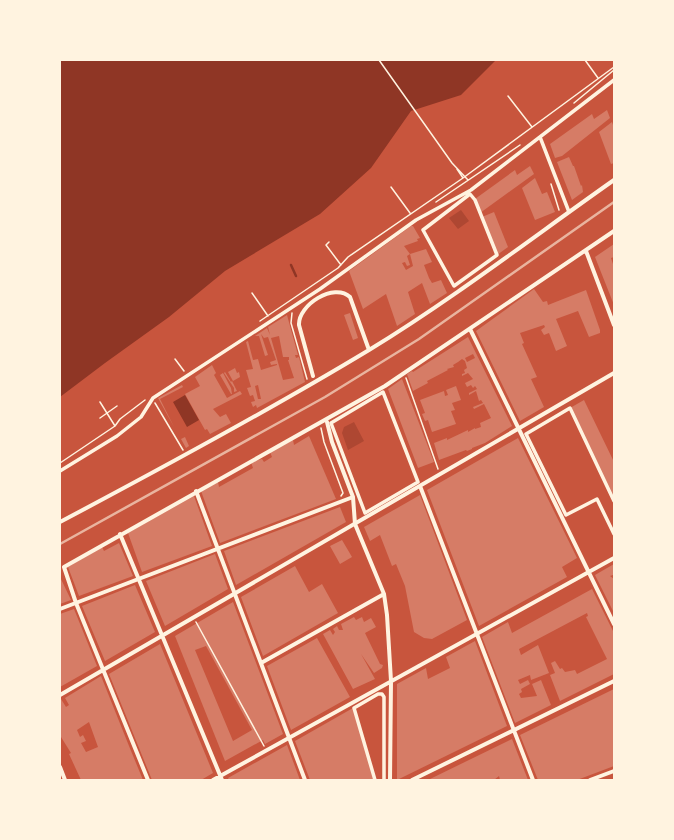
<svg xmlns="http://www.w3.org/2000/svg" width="674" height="840" viewBox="0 0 674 840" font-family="'PT Sans Narrow',sans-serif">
<rect width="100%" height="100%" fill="#c8553d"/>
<path fill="#ae4732" d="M461,210L469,221L458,229L449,218Z
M354,422L364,441L348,450L342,433L344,427Z"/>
<path fill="#8f3625" d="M60,60H496L461,95L411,111L371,168L320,214L225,271L169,317L105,363L60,397Z
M185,395L199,420L187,427L173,402Z"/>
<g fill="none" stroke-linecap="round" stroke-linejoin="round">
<path stroke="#8f3625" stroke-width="2.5" d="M291,265L296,276"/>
</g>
<path fill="#d67c66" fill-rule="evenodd" d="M607,110L610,118L562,156L555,158L550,144L592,114L594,119Z
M612,122L614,128V163L611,164L599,132Z
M569,157L573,166H574L581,186L582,185L583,192L572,200L557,162Z
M530,166L534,174L480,213L475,199L515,170L517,175Z
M535,178L542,194L547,192L555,212L535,220L522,188Z
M494,212L508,247L497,255L482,217Z
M411,226H413L420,238L417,239L418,241L404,246L410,254L426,249L432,262L424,265L429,278L432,283L441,280L447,293L430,304L422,283L408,292L415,314L397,326L386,294L363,309L349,271ZM410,254L413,266L406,270L402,263L405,262L407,266L410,265L407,256Z
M614,244V257L611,258L614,267V305L595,257Z
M534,289L543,302L547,301L548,305L586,290L600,330V333L589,337L578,311L556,319L567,346L556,351L549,333L544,335L541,330L545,327L544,325L520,333L524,343L522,344L537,377L531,379L544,407L520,421L476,331Z
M350,313L358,338L353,340L344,315Z
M287,315L298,355H295L296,358L299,357L305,382L257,408L256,405L253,407L251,402L255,401L253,395L250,396L247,388L251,387L246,370L253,369L246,342L248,341L253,360L258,359L261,370L277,365V364L271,365L270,362L276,360L268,337L264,338L261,334L268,355L265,356L259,336H255L267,328L270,335L268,327ZM279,336L283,357H289V360H288L294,378L283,380L271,338ZM258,385L261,399H258L255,386Z
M468,337L512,426L485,443L472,448V449L467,451L466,450L439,460L434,443L447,438V440L468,430V432L475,428V429L481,427L480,423L491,418L484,404L474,409L473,407L483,403L481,400L479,401L476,391L469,395V393L477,389L475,386L473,388L471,385L467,387L465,383L473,379L468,373L462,376V374L465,373L464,370L467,368L465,361L462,359L458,362L453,365L454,367L447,369L448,370L427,381L428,383L413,391L407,374L412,371L413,372ZM473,354L475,358L467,362L465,358Z
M212,365L216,373L214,375L227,398L240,391L242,394L213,409L220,417L226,414L231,423L210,434L207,429L205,430L185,394L200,386L195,377Z
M235,368L237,373L239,372L240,377L233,381L228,372Z
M225,372L231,382L232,381L237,391L234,392V388L224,373Z
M223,373L231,388L232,394H231L220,375Z
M402,379L434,462L418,468L388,389Z
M182,385L183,387L160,399L174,427L158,398Z
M456,386L461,400L452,403L455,410L451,411L456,424L432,432L428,420L425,421L422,414L425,413L420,400L444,391L445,396L448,395L446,390Z
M584,400L614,462V501L570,408Z
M309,436L336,499L220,543L201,491L218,482L219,487L253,468L251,462L262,459L264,462L272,457L270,452L293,440L294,445Z
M185,437L189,446L186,448L181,439Z
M518,438L577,558L562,567L567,577L479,626L427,490Z
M420,495L467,620L432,639L424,638L414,632L405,586L396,564L392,566L380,535L370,541L364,527Z
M194,496L212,546L142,572L128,533Z
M340,507L346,522L236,585L224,551Z
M342,540L352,557L340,564L330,546Z
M119,543L133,576L79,596L68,567L102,547L104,551Z
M215,554L228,589L165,626L146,581Z
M614,564V577L613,575L610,576L614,579V613L595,575Z
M295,566L309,592L322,584L338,613L263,656L241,597Z
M60,577L71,600L60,604Z
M135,585L155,632L105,661L82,606Z
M592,589L614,633V674L560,701L550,675L555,673L551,663L555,661L560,669L562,668L565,672L575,670L577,674L607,659L586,617L588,616L587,613L519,649L521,655L538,645L549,673L531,680L530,675L518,680L520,684L528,680L530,684L521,689L522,692L519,694L521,698L537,696L532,684L541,680L551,705L515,723L482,637L508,622L512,633Z
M233,602L283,734L265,744L263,740L225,761L175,636ZM206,646L252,730L233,741L195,650Z
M74,609L97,666L60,687V614Z
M354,617L356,620L362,617L364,622L371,618L376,627L365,633L380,664L383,665L382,668L374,673L361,654L375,679L353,689L323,634L330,630L333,635L335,632L333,629L337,626L339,630H343L341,624Z
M317,638L350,697L291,730L267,666Z
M475,641L507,726L397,780V684L426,668L428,679L450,668L446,657Z
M160,644L213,773L201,780H152L109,674Z
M101,676L129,746L143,780H81L69,754L71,753L61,737L60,700L61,699L66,707L69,705L65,698ZM89,722L98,747L86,752L81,743L86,741L83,735L80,737L77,730Z
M614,689V766L577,780H538L520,735Z
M353,708L375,780H310L295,741Z
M512,739L528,780H500L499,776L494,780H428Z
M287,745L300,780H229L228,778Z"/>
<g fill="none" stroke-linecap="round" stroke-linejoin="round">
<path stroke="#fff3e0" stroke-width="1.5" d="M379,60L452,163L468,180
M585,60L598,78
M508,96L532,127
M574,103L614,70
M457,169L463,178
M551,184L559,210
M391,187L410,213
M436,202L520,145
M329,242L326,245L341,265
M252,293L268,316
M292,313L291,323L307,379
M260,321L338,268L348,257L463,178L614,67
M175,359L184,371
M406,378L438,469
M100,402L115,426
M155,403L183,450
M100,418L117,406
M321,428L324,442L343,493L341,496
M60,463L115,426L120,419L145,400
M196,622L264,746"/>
<path stroke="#fff3e0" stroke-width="3.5" d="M540,137L569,212
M470,194L475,200L497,255L454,286L423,230Z
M383,392L418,482L365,513L331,423Z
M60,471L117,436L141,417L153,398L320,289L416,220L471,190L614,80
M614,501L570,408L526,434L566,515L597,499L614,534
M375,780L354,708L378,694H382L384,697V780"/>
<path stroke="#fff3e0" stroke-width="4" d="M586,251L614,325
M470,329L614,624
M313,376L299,325C298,305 334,282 350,297L369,350
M327,422L332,442L353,497L355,524L384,594L387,615L391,681L390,780
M420,486L533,780
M196,491L305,780
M60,522C164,467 268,411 369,350C454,298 533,237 614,180
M120,534L222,780
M60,609L353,497
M261,663L384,594
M60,695L614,373
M60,767L65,780
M148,780L76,603L64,567L385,386L614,231
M213,780L614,558
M412,780L614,681
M590,780L614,771"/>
<path stroke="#e9b49f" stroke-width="2.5" d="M60,544L325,397L419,339L614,202"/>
</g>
<rect width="674" height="840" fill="none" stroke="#fff3e0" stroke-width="122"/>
</svg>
